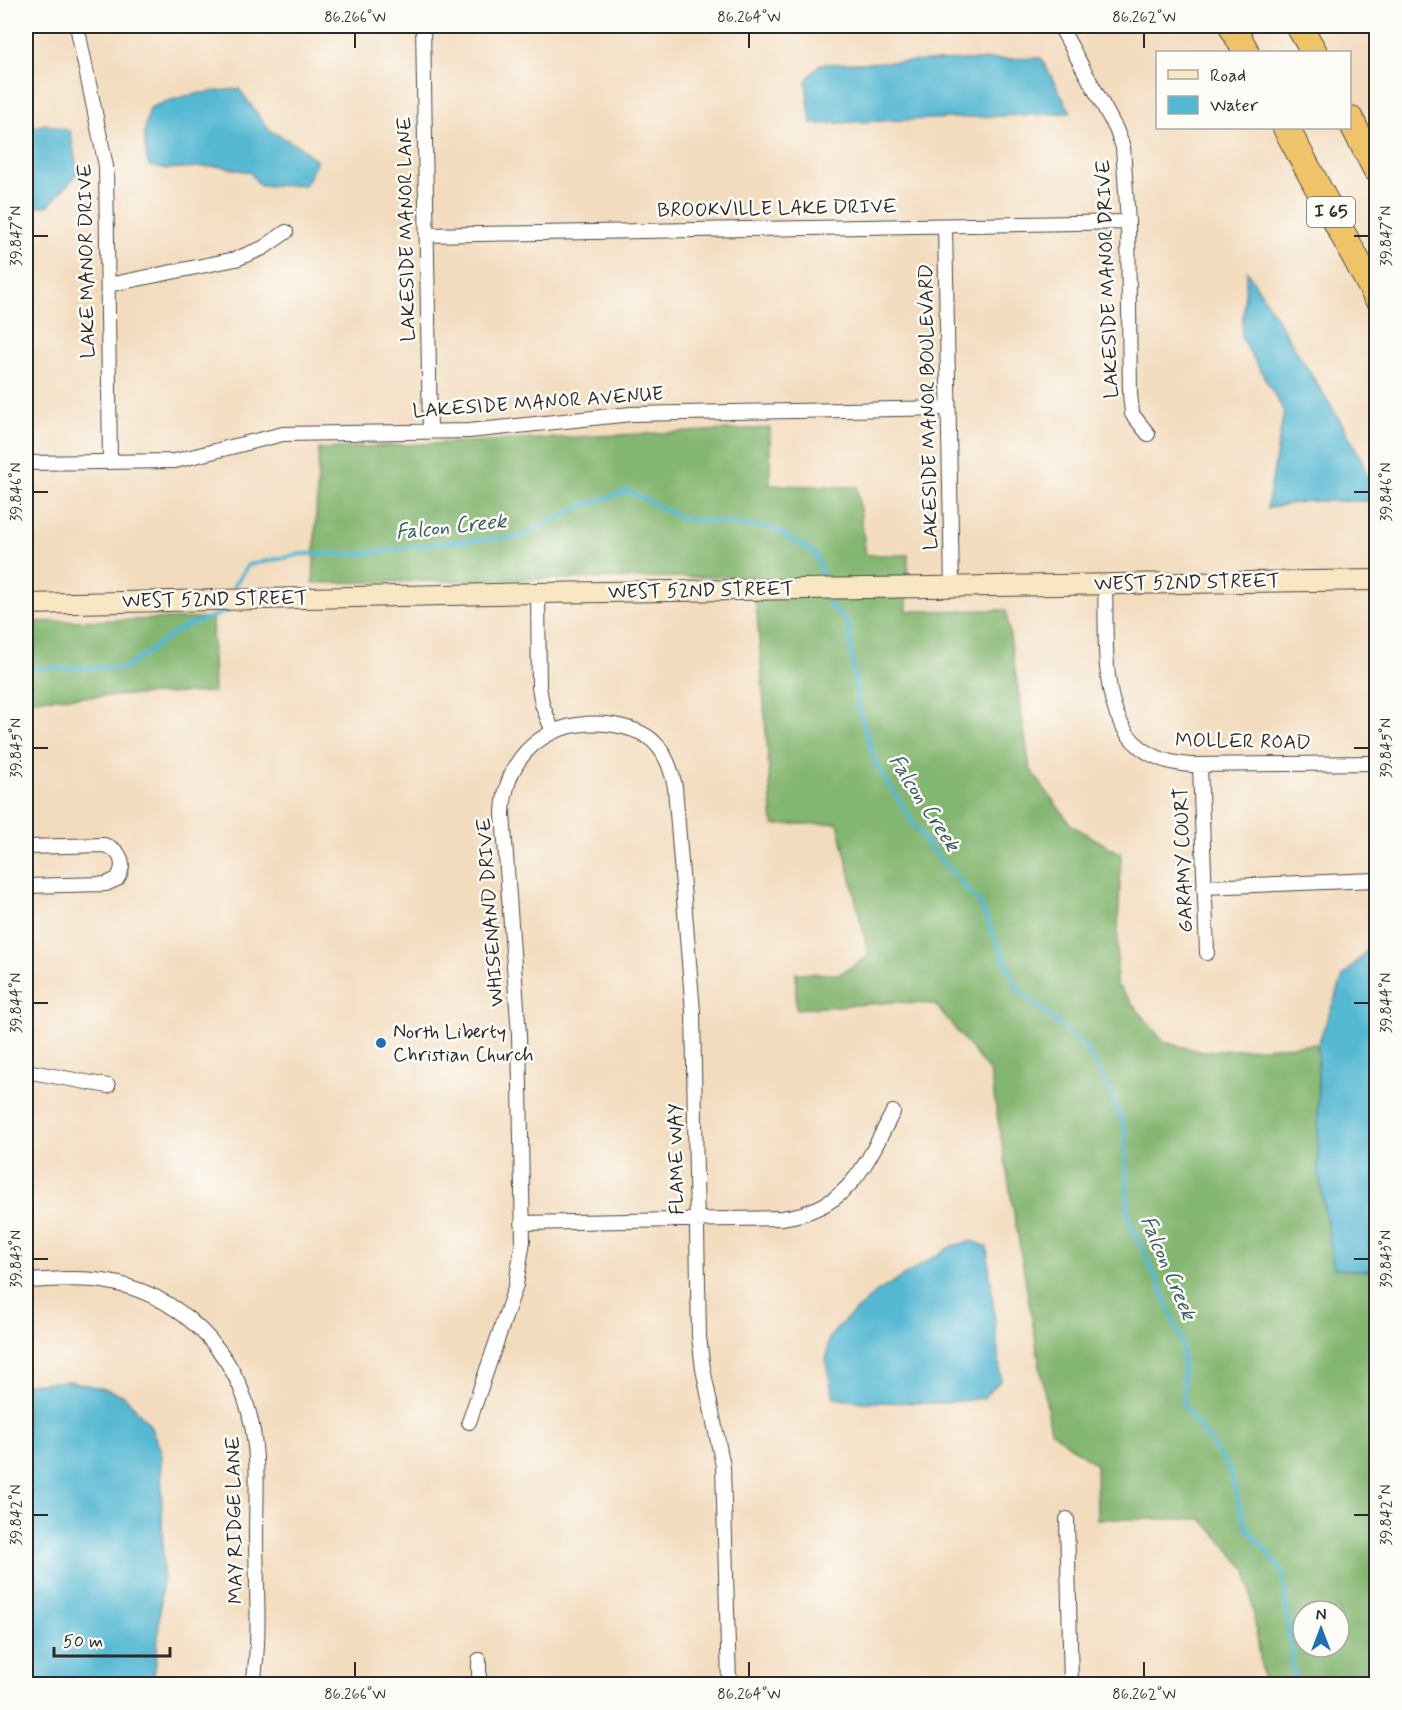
<svg xmlns="http://www.w3.org/2000/svg" width="1402" height="1710" viewBox="0 0 1402 1710" font-family="Mynerve,sans-serif">
<rect width="100%" height="100%" fill="#fdfcf7"/>
<filter id="ink" filterUnits="userSpaceOnUse"><feTurbulence type="fractalNoise" baseFrequency=".0167" numOctaves="2"/><feDisplacementMap in="SourceGraphic" scale="12" xChannelSelector="R" yChannelSelector="G"/><feConvolveMatrix kernelMatrix="1 2 1 2 8 2 1 2 1" color-interpolation-filters="sRGB"/></filter>
<filter id="wash" filterUnits="userSpaceOnUse"><feTurbulence type="fractalNoise" baseFrequency=".008" numOctaves="4" result="noise"/><feDisplacementMap in="SourceGraphic" scale="24" xChannelSelector="R" yChannelSelector="G"/><feGaussianBlur stdDeviation="1.35" result="paint"/><feColorMatrix in="noise" values="0 0 0 0 0 0 0 0 0 0 0 0 0 0 0 0 0 1.4 0 .05"/><feComposite in="paint" operator="in"/></filter>
<g filter="url(#wash)">
<rect width="100%" height="100%" fill="#f3dcbe"/>
<path fill="#83b670" stroke="#57704e" stroke-width="1.5" fill-rule="evenodd" d="M770,428V485L857,487L866,555H908L907,611L1006,610L1030,769L1071,825L1121,854L1116,984L1164,1042L1202,1052L1318,1044V1167L1334,1269L1376,1271V1684H1264L1247,1570L1202,1519H1097L1096,1465L1051,1431L990,1072L935,1004L895,1002L796,1009V973L840,974L869,956L838,823L773,825L757,613L751,576L313,583L319,449ZM1303,1611H1339V1647H1303Z
M212,618L214,692L26,699V622Z"/>
<path fill="#54b8d3" stroke="#40727f" stroke-width="1.5" d="M1041,58L1071,113L811,124L806,81L820,64Z
M239,89L269,130L300,147L317,161L305,185L260,186L250,172L219,166L167,169L149,166C143,145 143,129 150,108C177,95 209,91 239,89Z
M45,124L70,131L78,173L49,205L26,209V130Z
M1247,271L1342,424L1361,458L1376,501H1307L1267,508L1284,411L1241,337Z
M1376,940V1271L1334,1269L1318,1167V1044L1343,977Z
M973,1241L987,1247L1001,1380L983,1398L944,1403L863,1402L834,1398L826,1363L829,1338L841,1324L877,1292L952,1246Z
M69,1381L109,1390L124,1396L149,1424L161,1451L163,1571L156,1663L151,1684H26V1384Z"/>
<g fill="none" stroke-linecap="round" stroke-linejoin="round">
<path stroke="#54b8d3" stroke-width="4.5" d="M234,586L248,565L302,554H361L446,542L520,537L577,508L628,491L681,518L774,529L816,554L823,577
M827,602L848,624L858,706L876,764L926,843L980,904L1017,988L1087,1049L1108,1087L1125,1129L1128,1219L1161,1288L1182,1343L1184,1406L1229,1469L1246,1526L1283,1573L1294,1675L1299,1684
M26,668H126L181,628L228,611"/>
</g>
</g>
<g filter="url(#ink)">
<g fill="none" stroke-linecap="round" stroke-linejoin="round">
<g stroke="#494641" stroke-width="16">
<path id="street" d="M77,26L106,166L110,462
M423,26L430,431
M1060,26L1116,129L1123,147L1128,222L1130,393L1132,414L1148,434
M945,226L952,587
M427,235L1128,222
M108,285L236,259L263,248L286,232
M26,463L175,461L283,434L469,431L631,414L948,408
M1105,585C1108,656 1092,758 1191,765L1376,763
M538,593L539,687L542,704L553,732
M1200,765L1207,953
M26,847L104,845C121,850 127,864 117,879L106,884L26,886
M1204,887L1376,880
M26,1071L108,1086
M522,1223L782,1218C849,1209 865,1166 893,1112
M26,1281C51,1280 78,1277 103,1281C178,1292 238,1351 252,1426C259,1461 256,1499 256,1535C256,1584 261,1636 253,1684
M469,1422L516,1285L523,1241L519,1035L503,814C505,754 547,719 607,724C623,726 642,730 654,742C666,753 672,772 675,787L693,1012L699,1337L703,1369L723,1466L729,1684
M1067,1519L1071,1684
M479,1660V1684"/>
</g>
<g stroke="#494641" stroke-width="22">
<path id="secondary" d="M26,604L538,593L1376,580"/>
</g>
<g stroke="#494641" stroke-width="28">
<path id="highway" d="M1232,26L1246,52
M1299,26L1314,52
M1350,119L1376,169
M1286,128L1376,296"/>
</g>
<use href="#street" stroke="#fff" stroke-width="14"/>
<use href="#secondary" stroke="#f9e7c3" stroke-width="20"/>
<use href="#highway" stroke="#efc469" stroke-width="26"/>
</g>
</g>
<path fill="none" stroke="#2b2b2b" stroke-width="2" d="M355,33V48M749,33V48M1144,33V48M33,236H48M1354,236H1369M33,492H48M1354,492H1369M33,748H48M1354,748H1369M33,1003H48M1354,1003H1369M33,1259H48M1354,1259H1369M33,1515H48M1354,1515H1369M355,1662V1677M749,1662V1677M1144,1662V1677"/>
<circle fill="#1f6fb2" stroke="#fdfcf7" stroke-width="2" cx="381" cy="1043" r="6"/>
<g text-anchor="middle" dominant-baseline="central" stroke-width="5" stroke-linejoin="round" paint-order="stroke">
<rect fill="#fdfcf7" stroke="#6a6a68" stroke-width="1.5" x="1307" y="197" width="48" height="30" rx="4.5"/>
<g font-size="18" font-weight="bold" fill="#2b2b2b">
<text x="1331" y="212">I 65</text>
</g>
<g font-size="20" fill="#2b2b2b" stroke="#fdfcf7">
<text transform="translate(777 209) rotate(-1)">BROOKVILLE LAKE DRIVE</text>
<text transform="translate(407 229) rotate(-91)">LAKESIDE MANOR LANE</text>
<text transform="translate(87 261) rotate(-91)">LAKE MANOR DRIVE</text>
<text transform="translate(1108 279) rotate(-92)">LAKESIDE MANOR DRIVE</text>
<text transform="translate(538 403) rotate(-4)">LAKESIDE MANOR AVENUE</text>
<text transform="translate(929 407) rotate(-91)">LAKESIDE MANOR BOULEVARD</text>
<text transform="translate(1187 583) rotate(-1)">WEST 52ND STREET</text>
<text transform="translate(701 591) rotate(-1)">WEST 52ND STREET</text>
<text transform="translate(215 600) rotate(-1)">WEST 52ND STREET</text>
<text transform="translate(1243 742) rotate(1)">MOLLER ROAD</text>
<text transform="translate(1184 860) rotate(-92)">GARAMY COURT</text>
<text transform="translate(491 912) rotate(-94)">WHISENAND DRIVE</text>
<text transform="translate(677 1159) rotate(-91)">FLAME WAY</text>
<text transform="translate(235 1520) rotate(-91)">MAY RIDGE LANE</text>
</g>
<g font-size="20" fill="#2b2b2b" stroke="#fdfcf7" text-anchor="start">
<text x="393" y="1032">North Liberty<tspan x="393" dy="23">Christian Church</tspan></text>
</g>
<g font-size="21" font-style="italic" fill="#395c66" stroke="#fdfcf7">
<text transform="translate(451 527) rotate(-6)">Falcon Creek</text>
<text transform="translate(924 803) rotate(57)">Falcon Creek</text>
<text transform="translate(1168 1268) rotate(67)">Falcon Creek</text>
</g>
</g>
<rect width="1402" height="1710" fill="none" stroke="#fdfcf7" stroke-width="66"/>
<rect x="1156" y="51" width="195" height="78" fill="#fdfcf7" stroke="#a9a8a5" stroke-width="1.5"/>
<rect x="1168" y="70" width="30" height="9" fill="#f9e7c3" stroke="#a9a8a5" stroke-width="1.5"/>
<text x="1210" y="81" font-size="18" fill="#2b2b2b">Road</text>
<rect x="1168" y="96" width="30" height="18" fill="#54b8d3" stroke="#a9a8a5" stroke-width="1.5"/>
<text x="1210" y="111" font-size="18" fill="#2b2b2b">Water</text>
<g transform="translate(1321 1629)"><circle r="28" fill="#fdfcf7" stroke="#a9a8a5" stroke-width="1.5"/>
<path d="M0-4.5L10 22L0 15L-10 22Z" fill="#1f6fb2"/>
<text y="-9" font-size="16" font-weight="bold" text-anchor="middle" fill="#2b2b2b">N</text>
</g>
<path d="M54 1647v9h116v-9" fill="none" stroke="#2b2b2b" stroke-width="3"/>
<text x="63" y="1647" font-size="18" fill="#2b2b2b" stroke="#fdfcf7" stroke-width="4.5" paint-order="stroke">50 m</text>
<rect x="33" y="33" width="1336" height="1644" fill="none" stroke="#2b2b2b" stroke-width="2"/>
<g font-size="15" text-anchor="middle" fill="#2b2b2b">
<text x="355" y="22">86.266°W</text>
<text x="749" y="22">86.264°W</text>
<text x="1144" y="22">86.262°W</text>
<text transform="translate(16 236) rotate(-90)" y="5">39.847°N</text>
<text transform="translate(1386 236) rotate(-90)" y="5">39.847°N</text>
<text transform="translate(16 492) rotate(-90)" y="5">39.846°N</text>
<text transform="translate(1386 492) rotate(-90)" y="5">39.846°N</text>
<text transform="translate(16 748) rotate(-90)" y="5">39.845°N</text>
<text transform="translate(1386 748) rotate(-90)" y="5">39.845°N</text>
<text transform="translate(16 1003) rotate(-90)" y="5">39.844°N</text>
<text transform="translate(1386 1003) rotate(-90)" y="5">39.844°N</text>
<text transform="translate(16 1259) rotate(-90)" y="5">39.843°N</text>
<text transform="translate(1386 1259) rotate(-90)" y="5">39.843°N</text>
<text transform="translate(16 1515) rotate(-90)" y="5">39.842°N</text>
<text transform="translate(1386 1515) rotate(-90)" y="5">39.842°N</text>
<text x="355" y="1699">86.266°W</text>
<text x="749" y="1699">86.264°W</text>
<text x="1144" y="1699">86.262°W</text>
</g>
</svg>
